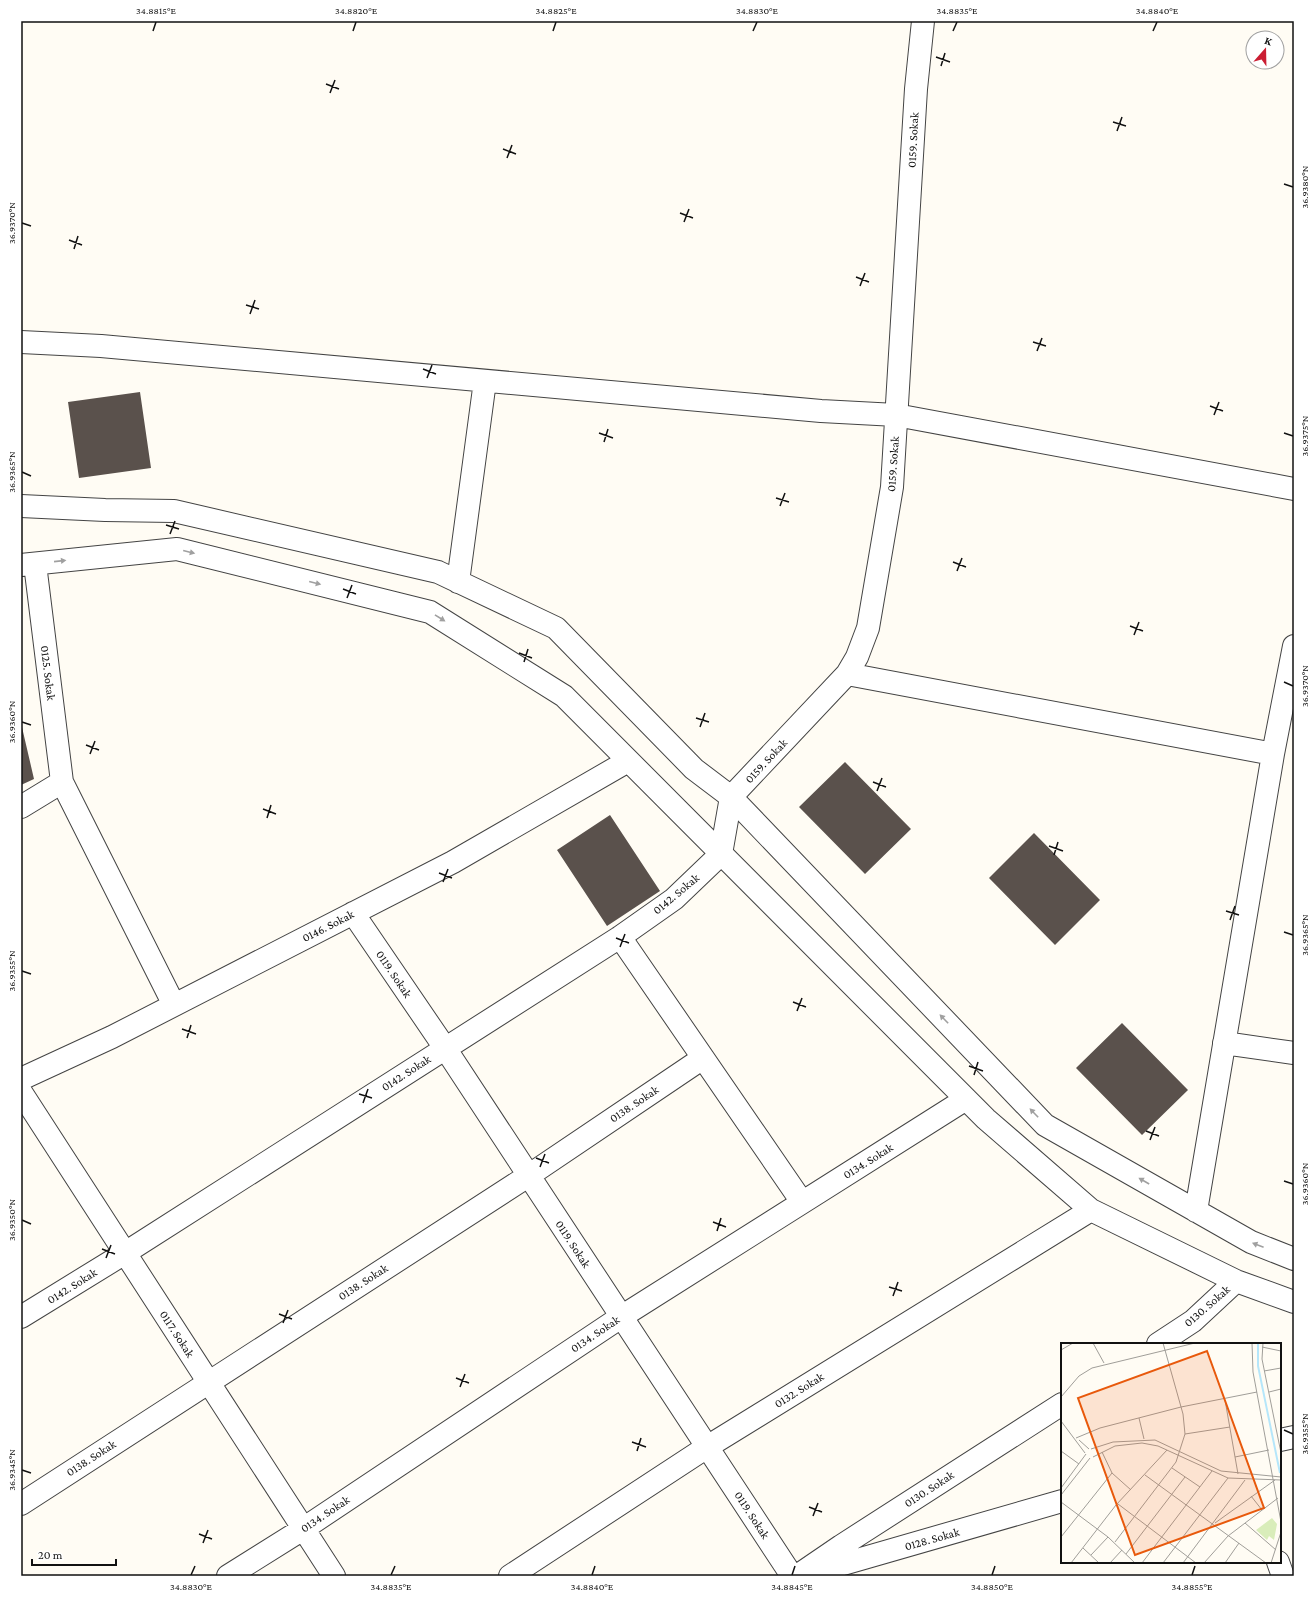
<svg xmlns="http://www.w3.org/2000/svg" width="1315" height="1597" viewBox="0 0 1315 1597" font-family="'Crimson Pro',serif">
<rect width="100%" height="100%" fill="#fffcf4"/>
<path fill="#5a514c" d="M140,392L151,468L79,478L68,402Z
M21,723L34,779L21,785Z
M845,762L911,829L865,874L799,807Z
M610,815L660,891L607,926L557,850Z
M1034,833L1100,900L1055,945L989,878Z
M1122,1023L1188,1090L1142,1135L1076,1068Z"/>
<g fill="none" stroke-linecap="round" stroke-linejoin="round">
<g stroke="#444" stroke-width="24">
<path id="minor" d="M21,342L101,346L821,411L896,415L1294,489
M21,506L105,510L174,511L438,572L556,628L694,769L731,797L1045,1125L1251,1242L1294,1259
M35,564L62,782L174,1005
M21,565L177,549L430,612L564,696L986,1119L1091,1210L1236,1281L1294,1302
M458,582L485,381
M847,674L1273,754
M21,807L62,782
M353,913L445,1048L792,1576
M620,937L802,1202
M1224,1043L1294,1053
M21,1079L112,1037L453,862L628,761
M21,1092L334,1576
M1196,1211L1273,754L1294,646
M21,1317L125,1253L620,937L674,899L721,854L731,797L847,674L857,657L868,628L892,487L916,89L923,21
M1158,1344L1193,1321L1236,1281
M1280,1440L1294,1437
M21,1504L528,1176L703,1058
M1278,1562L1283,1576
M812,1573L1062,1501
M228,1576L303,1529L621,1317L966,1099
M510,1576L707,1447L1091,1210
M797,1576L841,1546L1062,1404"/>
</g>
<use href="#minor" stroke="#fff" stroke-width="22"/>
</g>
<defs><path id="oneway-solid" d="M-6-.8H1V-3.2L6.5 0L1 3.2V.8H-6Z"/></defs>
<g fill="#a0a0a0">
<use href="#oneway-solid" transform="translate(189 552) rotate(14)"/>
<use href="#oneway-solid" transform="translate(60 561) rotate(-6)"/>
<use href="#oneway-solid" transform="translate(315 583) rotate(14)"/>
<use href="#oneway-solid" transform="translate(440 618) rotate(32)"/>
<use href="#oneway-solid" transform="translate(944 1019) rotate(-134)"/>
<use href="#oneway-solid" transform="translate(1034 1113) rotate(-134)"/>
<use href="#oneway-solid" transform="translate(1144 1181) rotate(-150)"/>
<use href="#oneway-solid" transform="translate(1258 1245) rotate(-159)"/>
</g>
<path fill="none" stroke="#111" stroke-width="1.5" d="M153,31L156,22M353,31L356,22M553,31L556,22M753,31L757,22M953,31L957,22M1153,31L1157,22M936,57L950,62M941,66L945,53M326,84L339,89M330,93L335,80M1113,122L1126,126M1117,131L1122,117M503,149L516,154M507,158L512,145M1284,184L1293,187M680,213L693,218M684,222L689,209M22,223L31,226M69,240L82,245M74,249L78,236M856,277L869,282M860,286L865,273M246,305L259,309M250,314L255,300M1033,342L1046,346M1037,351L1042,338M423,369L436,374M427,378L432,365M1210,406L1223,411M1214,415L1219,402M599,433L613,438M1284,433L1293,436M604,442L608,429M22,472L31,476M776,498L789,502M780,506L785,493M166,525L179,529M170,534L175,521M953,562L966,567M957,571L962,558M343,589L356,594M347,598L352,585M1130,626L1143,631M1134,635L1139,622M519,653L532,658M524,662L528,649M1284,682L1293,686M696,718L709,722M22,722L31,725M700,727L705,713M86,745L99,750M90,754L95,741M873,782L886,787M877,791L882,778M263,809L276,814M267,818L271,805M1049,846L1063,851M1054,855L1058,842M439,873L452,878M443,882L448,869M1226,911L1239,915M1230,920L1235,906M1284,932L1293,935M616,938L629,943M620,947L625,934M22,971L31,974M793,1002L806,1007M797,1011L802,998M182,1029L196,1034M187,1038L191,1025M969,1066L983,1071M974,1075L978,1062M359,1094L372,1098M363,1103L368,1089M1146,1131L1159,1136M1150,1140L1155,1127M536,1158L549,1163M540,1167L545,1154M1284,1181L1293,1184M22,1220L31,1224M713,1222L726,1227M717,1231L721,1218M102,1249L115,1254M106,1258L111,1245M889,1287L902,1291M893,1296L898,1282M279,1314L292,1319M283,1323L288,1310M456,1378L469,1383M460,1387L465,1374M1284,1430L1293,1434M632,1442L646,1447M637,1451L641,1438M22,1470L31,1473M809,1507L822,1512M813,1516L818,1503M199,1534L212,1539M203,1543L208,1530M191,1575L195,1566M391,1575L395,1566M592,1575L595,1566M792,1575L795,1566M992,1575L995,1566M1192,1575L1195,1566"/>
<g text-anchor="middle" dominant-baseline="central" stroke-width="4" stroke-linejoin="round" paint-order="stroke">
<g font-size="12" fill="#111" stroke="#fff">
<text transform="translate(913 140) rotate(-87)">0159. Sokak</text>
<text transform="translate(893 464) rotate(-86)">0159. Sokak</text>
<text transform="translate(48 673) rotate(83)">0125. Sokak</text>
<text transform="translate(766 761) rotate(-47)">0159. Sokak</text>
<text transform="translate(676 894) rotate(-40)">0142. Sokak</text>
<text transform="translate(328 926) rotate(-27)">0146. Sokak</text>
<text transform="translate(394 974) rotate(56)">0119. Sokak</text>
<text transform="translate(406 1073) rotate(-33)">0142. Sokak</text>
<text transform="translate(634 1104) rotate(-34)">0138. Sokak</text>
<text transform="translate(868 1161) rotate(-32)">0134. Sokak</text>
<text transform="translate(573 1244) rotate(57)">0119. Sokak</text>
<text transform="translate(363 1282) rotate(-33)">0138. Sokak</text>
<text transform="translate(72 1286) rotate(-32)">0142. Sokak</text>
<text transform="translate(1207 1306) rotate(-41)">0130. Sokak</text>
<text transform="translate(177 1334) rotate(57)">0117. Sokak</text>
<text transform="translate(595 1334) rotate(-34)">0134. Sokak</text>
<text transform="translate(799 1390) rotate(-32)">0132. Sokak</text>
<text transform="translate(91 1458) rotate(-33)">0138. Sokak</text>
<text transform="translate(929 1489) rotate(-33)">0130. Sokak</text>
<text transform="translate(325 1514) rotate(-34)">0134. Sokak</text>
<text transform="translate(752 1515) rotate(57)">0119. Sokak</text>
<text transform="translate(932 1539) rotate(-16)">0128. Sokak</text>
</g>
</g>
<g transform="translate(1061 1343)">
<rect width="220" height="220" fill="#fffcf4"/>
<path d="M211,175L216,181L213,197L208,193L206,197L195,187Z" fill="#d9edba"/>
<path fill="none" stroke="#b5e6fa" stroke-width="2" d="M197,0V23L219,130"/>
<path fill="none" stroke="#a09e99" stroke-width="1" d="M32,0L43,20M191,0L192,29L220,179M202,0L201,16L220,110M201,4L220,8M0,7L12,0M203,28L220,25M208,49L220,46M0,54L18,33L31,25L134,0M164,57L177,131M78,75L83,96M0,78L24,110M124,91L169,84M15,95L39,85L120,64L196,49M18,97L28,106M30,106L52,99L94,97L160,128L220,134M0,108L18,121M41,109L51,130L70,147M32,114L54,103L81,100L97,103L167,135L220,137M174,114L208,107M111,125L139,144M84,132L205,220M0,145L25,111M0,152L29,115M190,153L201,167M0,159L47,194L74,220M57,161L135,220M154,180L214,137M184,180L215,207M0,194L51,130M54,199L115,119L124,91L122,71L102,0M22,205L38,220M65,211L124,134M30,212L47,194M10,220L55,162L106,107M49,220L61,207M81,220L151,128M102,220L167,135M122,220L184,137M143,220L167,193L217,155M164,220L178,200M210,220L220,189"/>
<path fill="#e8590c" fill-opacity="0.15" stroke="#e8590c" stroke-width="2" d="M146,8L203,165L74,212L17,55Z"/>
<rect width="220" height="220" fill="none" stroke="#111" stroke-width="2"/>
</g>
<rect width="1315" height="1597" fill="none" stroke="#ffffff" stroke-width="44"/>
<g transform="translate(1265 50) rotate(20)"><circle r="19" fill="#ffffff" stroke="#a0a0a0"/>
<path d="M0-3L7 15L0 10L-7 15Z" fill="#cb1e33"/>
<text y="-6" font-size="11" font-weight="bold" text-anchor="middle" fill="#111111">K</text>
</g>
<path d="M32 1559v6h84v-6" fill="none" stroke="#111111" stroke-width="2"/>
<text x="38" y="1559" font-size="12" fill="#111111" stroke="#ffffff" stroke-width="3" paint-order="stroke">20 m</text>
<rect x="22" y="22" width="1271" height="1553" fill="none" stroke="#111" stroke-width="1.5"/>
<g font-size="10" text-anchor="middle" fill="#111">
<text x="156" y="14">34.8815°E</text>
<text x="356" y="14">34.8820°E</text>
<text x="556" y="14">34.8825°E</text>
<text x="757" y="14">34.8830°E</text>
<text x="957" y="14">34.8835°E</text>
<text x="1157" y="14">34.8840°E</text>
<text transform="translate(1304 187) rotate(-90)" y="4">36.9380°N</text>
<text transform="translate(11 223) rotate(-90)" y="4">36.9370°N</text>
<text transform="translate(1304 436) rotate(-90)" y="4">36.9375°N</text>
<text transform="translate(11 472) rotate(-90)" y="4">36.9365°N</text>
<text transform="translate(1304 686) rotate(-90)" y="4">36.9370°N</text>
<text transform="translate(11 722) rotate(-90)" y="4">36.9360°N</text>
<text transform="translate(1304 935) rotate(-90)" y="4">36.9365°N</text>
<text transform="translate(11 971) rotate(-90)" y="4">36.9355°N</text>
<text transform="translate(1304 1184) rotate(-90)" y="4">36.9360°N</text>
<text transform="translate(11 1220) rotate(-90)" y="4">36.9350°N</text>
<text transform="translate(1304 1434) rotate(-90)" y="4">36.9355°N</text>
<text transform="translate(11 1470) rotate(-90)" y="4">36.9345°N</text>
<text x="191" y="1590">34.8830°E</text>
<text x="391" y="1590">34.8835°E</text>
<text x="592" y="1590">34.8840°E</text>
<text x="792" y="1590">34.8845°E</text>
<text x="992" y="1590">34.8850°E</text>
<text x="1192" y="1590">34.8855°E</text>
</g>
</svg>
